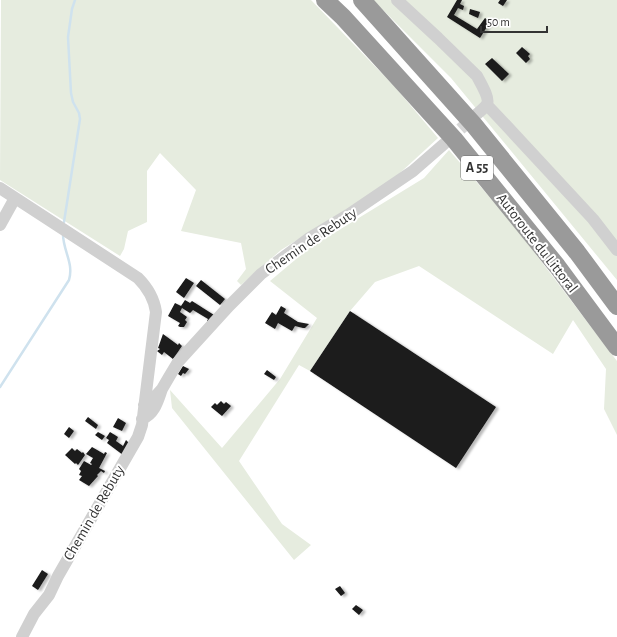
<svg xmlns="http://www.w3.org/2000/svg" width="617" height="637" viewBox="0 0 617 637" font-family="'Alegreya Sans',sans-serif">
<defs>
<filter id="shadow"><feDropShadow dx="3" dy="1.5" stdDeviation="1" flood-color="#0004"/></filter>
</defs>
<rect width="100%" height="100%" fill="#fff"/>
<path fill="#e6ecdf" d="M1,0H311L395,87L438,138L389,183L281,250L241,285L237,281L246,269L241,243L181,231L196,190L160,153L147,171V222L128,231L124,249L120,256L0,180Z
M373,0H617V280L451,78Z
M449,150L512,223L617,361V435L604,409L606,369L573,320L553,354L419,266L375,282L350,311L310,371L299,365L239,461L282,524L311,545L294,560L172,408L170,390L222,448L280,379L317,318L270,281L308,249L424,178Z"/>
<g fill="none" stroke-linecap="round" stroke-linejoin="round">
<path stroke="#cfe2ee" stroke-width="2.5" d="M64,222L80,119L79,113L73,102L71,93L68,37L72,9L75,0
M0,387L69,280C74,263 63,251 63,234"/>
</g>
<path fill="#1a1a1a" filter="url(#shadow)" d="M457,0H462L460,4L464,6L463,10L458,8L454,15L477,29L485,18L490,22L480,38L447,17Z
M500,0H507L503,6L498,3Z
M470,9L480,12L478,18L469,14Z
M522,47L530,54L528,56L530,59L526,63L516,53Z
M492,58L509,74L502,81L485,64Z
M186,278L194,283L184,298L176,292Z
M201,280L225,299L220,305L196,286Z
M185,300L190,303L192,301L214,315L209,322L207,321L208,319L193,310L190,313L182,308L180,312L187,317L185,320L187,322L184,327H180L178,326L180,323L168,316L175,303L181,306Z
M281,306L286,309L284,313L298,322L309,324L305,328H303L295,326L292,331L278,323L275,329L265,323L272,312L276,315Z
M350,311L496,407L456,468L310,371Z
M163,334L178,345L179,343L182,346L173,359L164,352L162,355L157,351L160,349L158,348Z
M183,366L189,369L185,374L183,373L181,376L178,374Z
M267,370L276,377L274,380L264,374Z
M221,401L224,404L226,402L231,406L222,416L211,407L215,403L217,405Z
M88,417L98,425L96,429L85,421Z
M118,418L126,423L122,431L113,427Z
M69,427L74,431L69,438L64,434Z
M98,432L105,436L102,440L95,435Z
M110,432L118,437L116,441L123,446L126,440L129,443L123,455L107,443L109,440L106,438Z
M92,447L104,454L105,452L107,453L99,468L105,471L104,473L101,471L97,475L98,476L89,486L79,480L82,476L79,475L81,471L79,469L84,461L91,465L92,464L90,463L93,458L86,454Z
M72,448L75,451L77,449L82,453L83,452L85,455L78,465L76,463L75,464L65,455Z
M42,570L48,574L38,590L32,586Z
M340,586L345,593L341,596L335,589Z
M356,605L363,610L359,615L352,609Z"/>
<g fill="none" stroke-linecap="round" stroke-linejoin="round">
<path stroke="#d6d6d6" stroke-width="12" stroke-dasharray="12 6" stroke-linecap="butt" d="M447,141L475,116"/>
<path stroke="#d0d0d0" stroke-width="12" d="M397,0L438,38L477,76C480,82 490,98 487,104C485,108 480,111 477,114
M487,105L503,122L593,219L617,250
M0,188L138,278C148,288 154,298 156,312L142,425L138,437L58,576L49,595L34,614L22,637
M0,225L15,198
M162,389L169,377L178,362L229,306L261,274L308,239L348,215L413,171L444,144
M142,419C155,414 158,400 162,389L153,399L144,405"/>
<path stroke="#9a9a9a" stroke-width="18" d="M325,0L343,17L454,139L557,266L617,347
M362,0L474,125L577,252L617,306"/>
</g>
<g text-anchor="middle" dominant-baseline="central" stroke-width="4" stroke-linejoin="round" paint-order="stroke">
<rect fill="#fff" stroke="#707070" stroke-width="1" x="461" y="156" width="32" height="24" rx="3"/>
<g font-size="14" font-weight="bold" fill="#333">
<text x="477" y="168">A 55</text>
</g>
<g font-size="15" fill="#333" stroke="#fff">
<text transform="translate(311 241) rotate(-34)">Chemin de Rebuty</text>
<text transform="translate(537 243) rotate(52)">Autoroute du Littoral</text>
<text transform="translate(94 513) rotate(-60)">Chemin de Rebuty</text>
</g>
</g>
<path d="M481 26v6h66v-6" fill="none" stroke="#333333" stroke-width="2"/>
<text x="487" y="26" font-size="12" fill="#333333" stroke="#ffffff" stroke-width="3" paint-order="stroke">50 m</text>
</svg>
